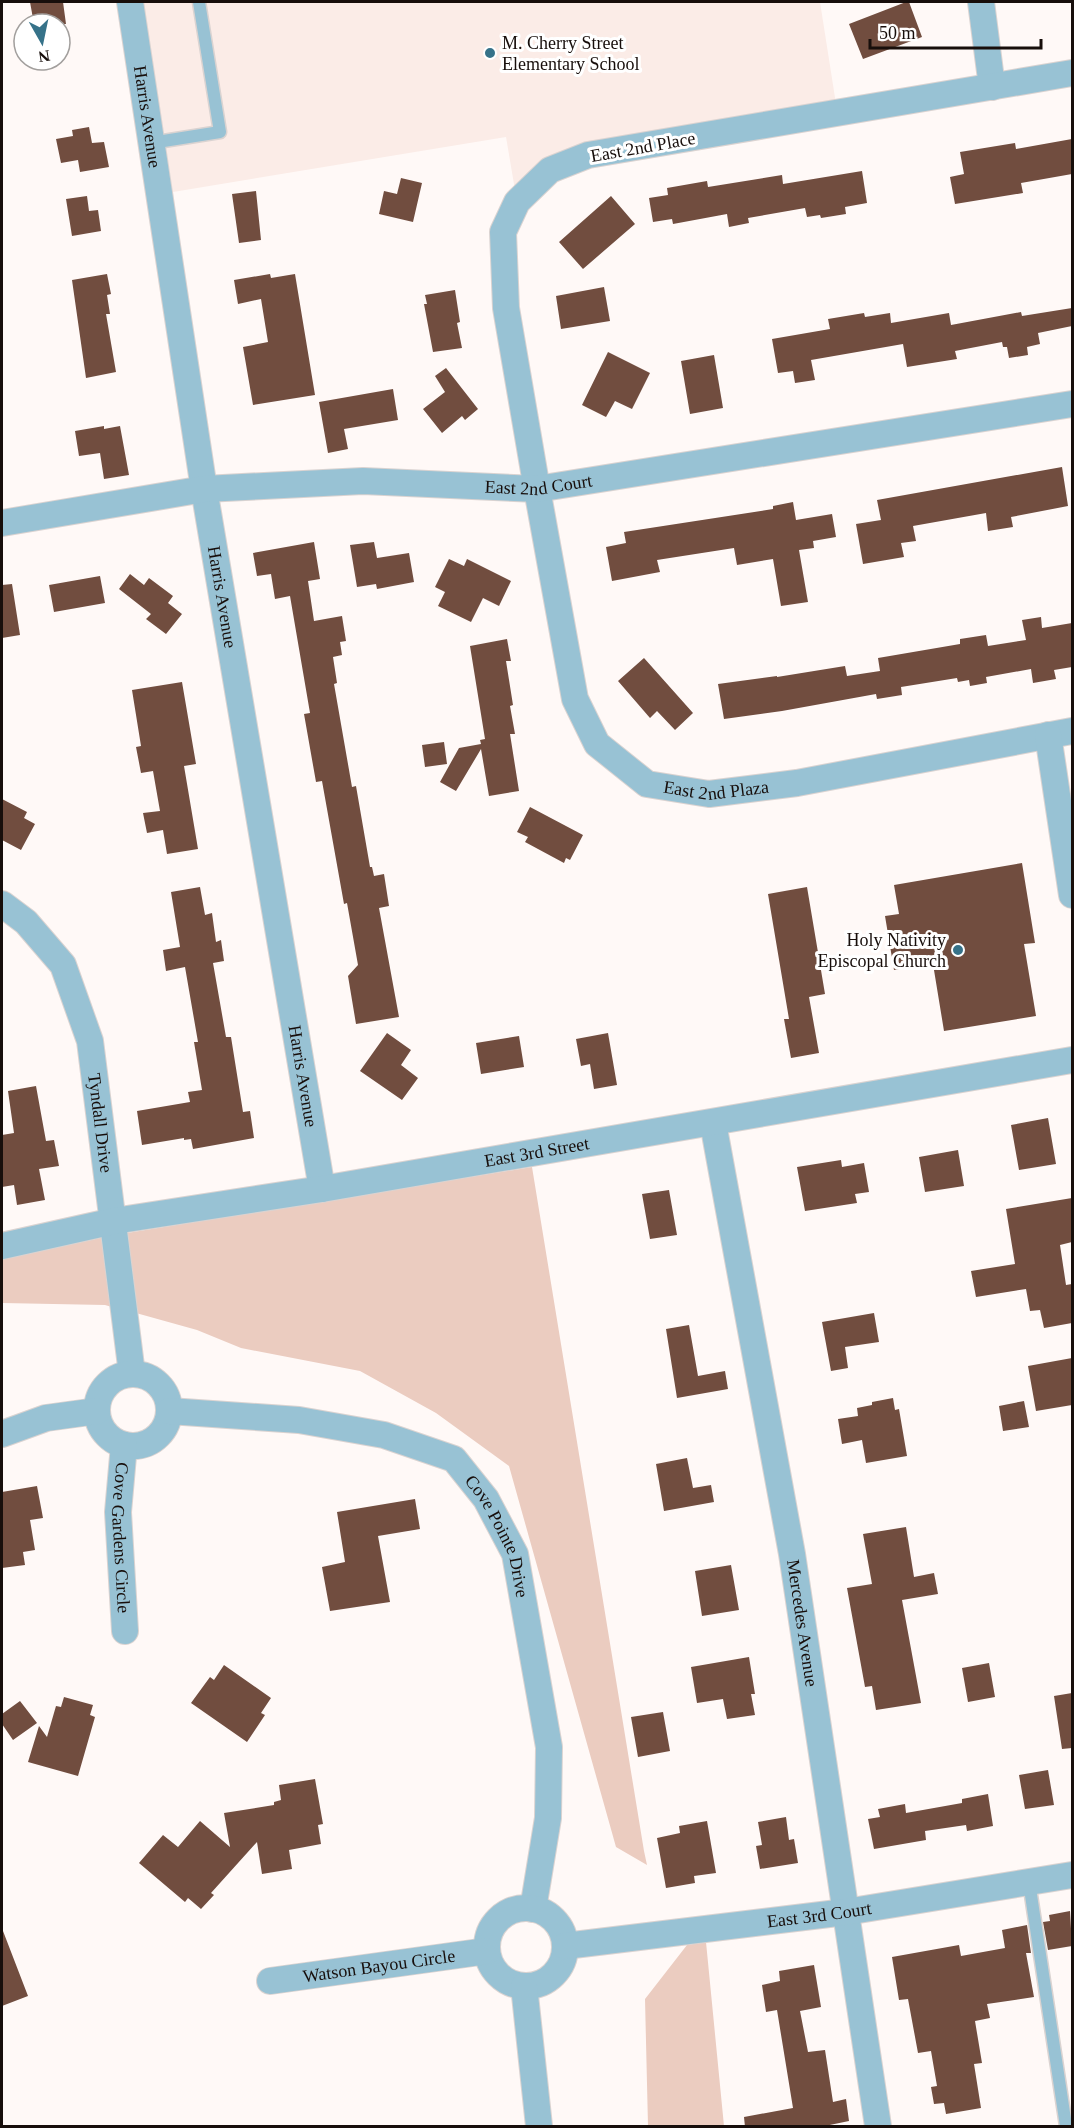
<svg xmlns="http://www.w3.org/2000/svg" width="1074" height="2128" viewBox="0 0 1074 2128" font-family="Georgia,serif">
<rect width="100%" height="100%" fill="#fff9f7"/>
<path fill="#fbece7" d="M143,2H820L836,104L587,142L563,151L516,196L506,137L173,192Z"/>
<path fill="#ebccc0" d="M532,1167L644,1851L647,1865L616,1847L509,1466L436,1413L360,1371L241,1348L197,1330L136,1313L127,1233Z
M105,1237L112,1307L105,1305L2,1303V1259Z
M706,1942L724,2126H648L645,1999L687,1945Z"/>
<path fill="#714d3f" d="M30,2H63L66,24H34Z
M906,2H909L922,37L863,59L849,24Z
M89,127L92,143L104,142L109,167L80,172L78,160L61,163L56,139L73,136L72,130Z
M1072,139V174L1021,183L1023,193L955,204L950,177L964,174L960,152L1015,143L1016,149Z
M862,171L867,203L845,207L846,214L821,218L820,215L807,217L805,208L748,218L749,223L729,227L727,214L673,224L672,219L653,222L649,198L668,195L667,188L707,181L708,187L782,175L783,184Z
M401,178L422,183L413,222L379,214L384,191L397,194Z
M256,191L261,240L239,243L232,194Z
M87,196L89,211L98,210L101,231L72,236L66,199Z
M611,196L635,224L583,269L559,242Z
M107,274L111,294L107,295L110,314H106L116,372L86,378L72,280Z
M270,274L271,278L295,274L315,395L253,405L243,347L268,342L261,299L238,304L234,280Z
M604,287L610,321L561,329L556,296Z
M455,290L460,322L457,323L462,348L433,352L424,304H427L425,295Z
M1072,308V326L1038,333L1040,344L1027,347L1028,355L1009,358L1007,347H1003L1002,342L955,351L957,359L907,367L903,344L811,360L815,380L795,383L793,371L778,373L772,339L830,329L828,319L864,313L865,317L890,313L891,323L949,313L951,325L1021,312L1022,316Z
M608,352L650,373L632,409L615,401L606,417L582,405Z
M714,355L723,408L690,414L681,361Z
M446,368L478,409L465,420L462,416L442,433L423,409L445,392L435,376Z
M393,389L398,420L344,429L348,449L328,453L319,402Z
M104,426V429L120,426L129,475L104,479L100,453L79,456L75,431Z
M1062,467L1068,506L1011,517L1013,527L988,531L986,513L913,526L916,541L901,543L904,557L863,564L856,524L881,520L877,500Z
M793,502L796,520L832,514L836,537L813,541L814,548L799,550L808,602L781,606L773,559L737,565L734,548L657,560L660,572L612,581L606,547L626,543L624,532L773,509V506Z
M314,542L320,579L308,581L314,621L342,616L346,641L340,642L342,655L333,657L337,683L334,684L352,787L356,786L370,867H372L374,876L384,874L389,906L379,908L399,1017L356,1024L348,976L358,965L347,903L344,904L322,781L316,782L304,714L310,713L290,596L275,599L271,574L257,576L253,553Z
M374,542L377,558L409,553L414,582L377,589L376,584L357,587L350,545Z
M449,559L464,566L467,559L511,581L499,606L483,598L471,622L438,606L445,592L435,587Z
M130,574L144,585L149,578L173,596L168,603L182,614L166,634L146,619L151,614L119,589Z
M100,576L105,603L54,612L49,585Z
M12,584L20,635L2,638V585Z
M1041,617L1042,628L1072,623V667L1054,670L1056,679L1033,683L1031,669L986,677L987,683L970,686L969,680L958,682L957,678L901,687L902,695L877,699L876,694L782,711L724,719L718,684L777,676V677L845,666L847,676L880,671L878,658L960,644V639L986,635L988,646L1026,640L1022,620Z
M507,639L511,661H506L513,705L510,706L515,734H510L519,791L489,796L481,749L456,791L440,782L459,748L481,744L480,740L485,739L470,646Z
M644,658L693,713L675,730L657,711L650,718L618,681Z
M182,682L196,764L184,766L198,849L167,854L163,830L147,833L143,813L160,811L153,771L141,773L136,747L141,746L132,690Z
M444,742L447,764L425,767L422,745Z
M2,799L27,812L24,818L35,824L21,850L2,840Z
M530,807L583,835L570,860L566,858L564,863L525,842L528,837L517,832Z
M1022,863L1035,943L1024,944L1036,1016L944,1031L933,964L894,970L885,916L899,914L894,885Z
M200,887L205,915L212,913L216,942L221,940L224,961L213,963L226,1037H231L243,1112L250,1111L254,1138L193,1149L191,1139L184,1140V1138L142,1145L137,1111L190,1102L188,1092L202,1090L194,1042H198L185,967L166,971L163,950L180,947L171,892Z
M807,887L825,994L809,997L819,1053L791,1058L784,1019H789L768,894Z
M387,1033L411,1050L401,1065L418,1078L402,1100L360,1071Z
M608,1033L617,1085L594,1089L590,1064L581,1066L576,1039Z
M519,1036L524,1067L481,1074L476,1043Z
M36,1086L46,1141L54,1140L59,1166L39,1169L45,1200L17,1205L14,1185L2,1187V1135L14,1133L8,1091Z
M1048,1118L1056,1164L1019,1170L1011,1125Z
M958,1150L964,1186L925,1192L919,1157Z
M841,1160L842,1167L864,1163L869,1192L855,1194L857,1203L805,1211L797,1167Z
M669,1190L677,1235L650,1239L642,1194Z
M1072,1198V1242L1060,1245L1066,1285L1072,1284V1323L1044,1328L1040,1310L1030,1311L1026,1289L976,1297L971,1271L1015,1264L1006,1209Z
M874,1313L879,1342L845,1347L848,1368L831,1371L822,1322Z
M689,1325L698,1376L725,1371L728,1389L677,1398L666,1329Z
M1072,1358V1405L1036,1411L1028,1366Z
M893,1398L895,1410L899,1409L907,1456L866,1463L862,1440L842,1444L838,1419L858,1416L857,1408L872,1405V1402Z
M1024,1401L1029,1427L1003,1431L999,1406Z
M687,1458L693,1488L711,1485L714,1502L664,1511L656,1464Z
M37,1486L43,1518L30,1520L35,1550L23,1552L25,1565L2,1568V1492Z
M415,1499L420,1529L378,1536L390,1602L330,1611L322,1567L345,1562L337,1512Z
M906,1527L914,1577L934,1573L938,1594L902,1600L921,1703L876,1710L872,1686L865,1687L847,1588L872,1584L863,1534Z
M731,1565L739,1610L702,1616L695,1571Z
M749,1657L755,1694H751L755,1715L727,1719L723,1699L697,1703L691,1667Z
M989,1663L995,1697L968,1702L962,1668Z
M224,1665L271,1698L261,1713L265,1715L247,1742L191,1703L210,1677L214,1680Z
M1072,1693V1748L1062,1749L1054,1696Z
M64,1697L93,1705L90,1715L95,1717L78,1776L28,1762L39,1726L47,1737L56,1706L61,1707Z
M20,1701L37,1723L13,1740L2,1724V1714Z
M663,1712L670,1751L638,1757L631,1717Z
M1048,1770L1054,1805L1025,1809L1019,1775Z
M315,1779L323,1824L318,1825L321,1844L289,1850L292,1869L262,1874L257,1842L211,1893L214,1895L201,1909L188,1898L185,1902L139,1863L163,1835L178,1847L200,1821L230,1847L224,1813L274,1805V1802L281,1800L279,1785Z
M988,1794L993,1826L967,1831L966,1825L925,1831L926,1840L874,1849L868,1819L880,1817L878,1809L905,1804L906,1813L962,1803V1799Z
M786,1817L789,1840L794,1839L798,1863L760,1869L756,1846L762,1845L758,1822Z
M707,1821L716,1873L694,1876L695,1883L666,1888L657,1838L680,1833L679,1826Z
M1070,1911L1072,1946L1048,1950L1043,1922L1050,1921L1049,1915Z
M1027,1925L1031,1953H1026L1034,1997L987,2004L990,2018L975,2021L982,2063L974,2064L981,2108L946,2114L944,2103L934,2104L931,2087L937,2086L931,2051L918,2053L908,1999L899,2000L892,1957L959,1945L961,1956L1005,1948L1002,1930Z
M2,1931H3L28,1996L2,2006Z
M814,1965L821,2007L800,2011L808,2052L825,2050L833,2102L846,2099L849,2121L820,2127H745L744,2117L793,2108L777,2010L766,2012L762,1985L780,1981L779,1971Z"/>
<g fill="none" stroke-linecap="round" stroke-linejoin="round">
<g stroke="#dad3d1" stroke-width="15">
<path id="service" d="M151,143L220,132L199,2
M1029,1882L1066,2126"/>
</g>
<g stroke="#dad3d1" stroke-width="28">
<g id="minor">
<path id="s1" d="M130,2L204,489L322,1189"/>
<path d="M981,2L992,87"/>
<path id="s2" d="M1072,73L588,155L550,170L517,202L503,232L506,308L537,489L575,699L597,744L647,784L709,794L797,783L1072,731"/>
<path id="s3" d="M2,523L204,489L363,481L537,489L1072,404"/>
<path d="M1048,735L1072,895"/>
<path id="s4" d="M2,904L26,922L63,965L90,1041L132,1374"/>
<path id="s5" d="M713,1123L792,1554L878,2126"/>
<path id="s6" d="M2,1246L114,1221L322,1189L1072,1060"/>
<circle cx="133" cy="1410" r="36"/>
<path id="s7" d="M169,1411L299,1420L384,1435L454,1459L486,1499L515,1554L549,1747L548,1818L533,1909"/>
<path d="M2,1434L46,1418L97,1411"/>
<path id="s8" d="M124,1445L118,1512L125,1631"/>
<circle cx="526" cy="1947" r="39"/>
<path id="s9" d="M565,1946L846,1912L1072,1875"/>
<path id="s10" d="M270,1981L487,1951"/>
<path d="M524,1986L539,2126"/>
</g>
</g>
<use href="#service" stroke="#98c2d4" stroke-width="12"/>
<use href="#minor" stroke="#98c2d4" stroke-width="26"/>
</g>
<g fill="#367289" stroke="#fff" stroke-width="2">
<circle cx="490" cy="53" r="6"/>
<circle cx="958" cy="950" r="6"/>
</g>
<g text-anchor="middle" dominant-baseline="central" stroke-width="6" stroke-linejoin="round" paint-order="stroke">
<g font-size="18" fill="#170e0b" stroke="#fff" text-anchor="start">
<text x="502" y="43">M. Cherry Street<tspan x="502" dy="21">Elementary School</tspan></text>
<text x="946" y="940" text-anchor="end">Holy Nativity<tspan x="946" dy="21">Episcopal Church</tspan></text>
</g>
<g font-size="18" fill="#170e0b" stroke="#fff">
<text stroke="none"><textPath href="#s1" startOffset="116">Harris Avenue</textPath></text>
<text transform="translate(643 147) rotate(-10)">East 2nd Place</text>
<text stroke="none"><textPath href="#s3" startOffset="540">East 2nd Court</textPath></text>
<text stroke="none"><textPath href="#s1" startOffset="602">Harris Avenue</textPath></text>
<text stroke="none"><textPath href="#s2" startOffset="1268">East 2nd Plaza</textPath></text>
<text stroke="none"><textPath href="#s1" startOffset="1088">Harris Avenue</textPath></text>
<text stroke="none"><textPath href="#s4" startOffset="250">Tyndall Drive</textPath></text>
<text stroke="none"><textPath href="#s6" startOffset="543">East 3rd Street</textPath></text>
<text stroke="none"><textPath href="#s8" startOffset="93">Cove Gardens Circle</textPath></text>
<text stroke="none"><textPath href="#s7" startOffset="381">Cove Pointe Drive</textPath></text>
<text stroke="none"><textPath href="#s5" startOffset="508">Mercedes Avenue</textPath></text>
<text stroke="none"><textPath href="#s9" startOffset="256">East 3rd Court</textPath></text>
<text stroke="none"><textPath href="#s10" startOffset="110">Watson Bayou Circle</textPath></text>
</g>
</g>
<rect width="1074" height="2128" fill="none" stroke="#170e0b" stroke-width="6"/>
<g transform="translate(42 42) rotate(171)"><circle r="28" fill="#ffffff" stroke="#a29f9d" stroke-width="1.5"/>
<path d="M0-4.5L10 22L0 15L-10 22Z" fill="#367289"/>
<text y="-9" font-size="16" font-weight="bold" text-anchor="middle" fill="#170e0b">N</text>
</g>
<path d="M870 39v9h171v-9" fill="none" stroke="#170e0b" stroke-width="3"/>
<text x="879" y="39" font-size="18" fill="#170e0b" stroke="#ffffff" stroke-width="4.5" paint-order="stroke">50 m</text>
</svg>
